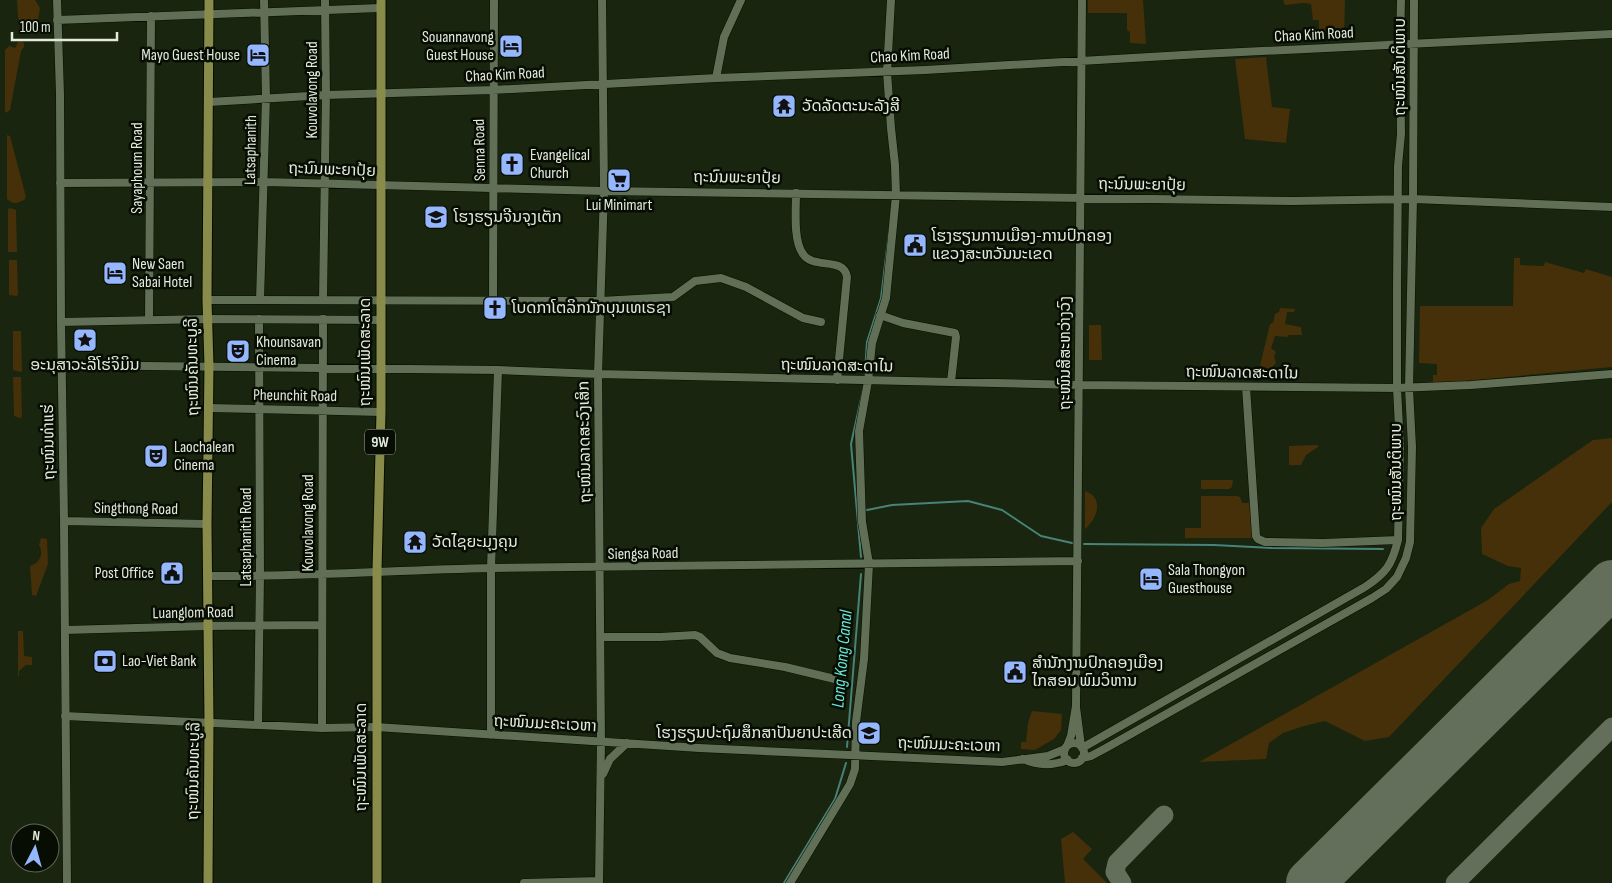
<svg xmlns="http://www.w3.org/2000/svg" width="1612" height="883" viewBox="0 0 1612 883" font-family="'Sofia Sans Condensed','Noto Sans Lao',sans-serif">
<rect width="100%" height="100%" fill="#19250e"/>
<path fill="#453009" d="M17,0H35L40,8L38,20L35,21L29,19L21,23L18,17Z
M1088,0H1143L1146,44L1130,43V32L1127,30V13H1088Z
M1283,0H1345L1344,38L1314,39L1313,31L1319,30V20H1313L1311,4L1303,3L1285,5Z
M21,41L24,43V47L21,51L10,110L6,113L5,111V50L9,46L15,48L18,42Z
M1266,57L1272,107L1290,109L1286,143L1245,139L1235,59Z
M7,135L10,136L26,197L24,200C18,203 13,205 7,199Z
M10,208L16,210L17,252H8V209Z
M1514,258H1520V265L1544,266L1545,262L1584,273L1586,269L1612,277V367L1433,384V375H1437V364L1419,363L1420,306H1513Z
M9,260H17L18,295L16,296L9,295Z
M1280,308L1295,309L1294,312H1287L1285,324L1301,327L1302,335H1289L1287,337L1275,336L1271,348L1276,352L1274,356L1276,363L1272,367L1273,373L1258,374L1270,324L1273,323L1275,314L1279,312Z
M1089,325H1101L1102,360H1089Z
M13,331H21L22,371L20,372L13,370Z
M13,377H21L22,417L20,418L14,416Z
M1612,438V502L1389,737L1365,741L1325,721L1304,726L1283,733L1269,743L1266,759L1199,762L1488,600L1509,584L1520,581L1521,568L1508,566L1482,554L1481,528L1494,509L1593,440Z
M1318,445V447L1306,455L1301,465H1289V446Z
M1201,480H1233L1232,487L1229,489H1201Z
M1085,491C1105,498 1097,519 1085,529Z
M1201,496H1237L1240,497L1242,503H1251L1252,538H1185V528H1201Z
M41,538L47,539L48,564L36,596L32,595L30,566C40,563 44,554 39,545Z
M18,631H23L24,656L32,657V665H26L19,671V676H18Z
M1032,711L1062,714L1061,730L1054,739L1035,750L1021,749V742H1026L1028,723Z
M1073,832L1092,849L1083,859L1107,883H1065L1061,839Z"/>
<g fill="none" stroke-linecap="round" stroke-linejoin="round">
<path stroke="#488278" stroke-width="2" d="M865,372L867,342L881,298L889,232
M867,510L892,505L968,501L1002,510L1041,536L1072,543
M1084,544L1214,545L1272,548L1383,549
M861,557L851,444L863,390
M847,747L861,574
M784,883L835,799L846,763"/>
<path stroke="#646f5b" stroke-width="19" d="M1122,883L1115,872L1117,863L1164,815
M1455,883L1612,727"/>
<path stroke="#646f5b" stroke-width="48" d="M1310,883L1612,584"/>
<g stroke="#050e00" stroke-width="9">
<path id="minor" d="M57,0L60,94L61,322L64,521L67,883
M57,20L380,8
M716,78L724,37L741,0
M209,102L326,95L492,90L716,78L925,70L1201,54L1612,34
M60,183L265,182L604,191L1293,201L1413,199L1612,207
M796,193C796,209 793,241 803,254C813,270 844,256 847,277L837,380
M207,300L600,301L673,297L695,281L721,278L746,287L803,318L821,322
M260,300L266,97L264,0
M323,300L326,95L325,0
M493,300L494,0
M880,315L903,323L955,333L956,337L951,382
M149,320L151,16
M61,322L208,319L381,320
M61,365L498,370L598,374L1079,385L1397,388L1471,385L1612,374
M1246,387L1256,536L1258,539L1265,542L1323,543L1398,540
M209,408L381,412
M64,521L207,524
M208,576C303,577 397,570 492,568C687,566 882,564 1078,561
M65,630L208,626L321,625
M601,637H660L695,635L700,637L717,653L730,658L785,667L843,681
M1076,707L1081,746
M65,716L322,728L376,727L699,748L1002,762L1048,756L1065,749
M258,725L260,576L259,319
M322,728L323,319
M491,735V568L498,370
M1064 753a10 10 0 1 1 20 0a10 10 0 1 1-20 0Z
M1067,746L1071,736L1076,706L1082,0
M1082,748L1365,587C1386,573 1392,565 1398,540L1400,447L1397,388V288L1398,166L1401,134L1400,44L1401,0
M1082,758L1091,756L1106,748L1372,598L1386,589L1397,577L1406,558L1410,542L1412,447L1409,388L1413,199L1414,0
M1023,759C1038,766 1052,766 1068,760
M603,774L610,759L627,743
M524,883L599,881
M599,883L601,741L598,374L604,191L602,0
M790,883L850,784L855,769L856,722L864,659L869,564L862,522L859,431L868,381L872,343L886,298L896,195L895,165L891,128L887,72L891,0"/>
</g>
<g stroke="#050e00" stroke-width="11">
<path id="major" d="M208,883L209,723L207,524L209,366L207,300L209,0
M377,883V571L381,412V0"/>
</g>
<use href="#minor" stroke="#606f55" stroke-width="8"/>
<use href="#major" stroke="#898b4a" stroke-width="9"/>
</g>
<defs>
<g id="hotel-square" transform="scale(1.25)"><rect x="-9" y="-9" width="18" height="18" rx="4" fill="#95b7fd" stroke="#080d04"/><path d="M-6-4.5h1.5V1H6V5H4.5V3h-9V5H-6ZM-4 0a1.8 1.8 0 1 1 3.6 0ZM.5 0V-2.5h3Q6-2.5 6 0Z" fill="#111"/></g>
<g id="temple-square" transform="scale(1.25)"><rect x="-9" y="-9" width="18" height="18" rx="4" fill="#95b7fd" stroke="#080d04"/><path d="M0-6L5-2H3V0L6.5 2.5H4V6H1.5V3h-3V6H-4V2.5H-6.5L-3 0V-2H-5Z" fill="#111"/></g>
<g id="church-square" transform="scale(1.25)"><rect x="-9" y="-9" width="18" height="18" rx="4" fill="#95b7fd" stroke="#080d04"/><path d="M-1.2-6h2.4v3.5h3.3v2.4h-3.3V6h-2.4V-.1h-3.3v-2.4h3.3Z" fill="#111"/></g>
<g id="supermarket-square" transform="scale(1.25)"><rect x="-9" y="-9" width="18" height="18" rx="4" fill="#95b7fd" stroke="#080d04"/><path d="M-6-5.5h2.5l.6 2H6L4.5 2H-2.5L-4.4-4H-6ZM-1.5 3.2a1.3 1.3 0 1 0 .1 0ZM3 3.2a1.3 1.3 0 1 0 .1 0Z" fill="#111"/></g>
<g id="school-square" transform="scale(1.25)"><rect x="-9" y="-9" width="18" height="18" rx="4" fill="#95b7fd" stroke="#080d04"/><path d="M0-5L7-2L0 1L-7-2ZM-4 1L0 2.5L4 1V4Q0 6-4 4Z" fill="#111"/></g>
<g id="civic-square" transform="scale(1.25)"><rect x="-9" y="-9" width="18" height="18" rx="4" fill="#95b7fd" stroke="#080d04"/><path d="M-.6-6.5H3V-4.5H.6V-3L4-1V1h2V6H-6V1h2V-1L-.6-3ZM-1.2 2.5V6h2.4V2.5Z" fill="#111"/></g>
<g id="sight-square" transform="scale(1.25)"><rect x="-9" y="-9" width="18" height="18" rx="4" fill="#95b7fd" stroke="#080d04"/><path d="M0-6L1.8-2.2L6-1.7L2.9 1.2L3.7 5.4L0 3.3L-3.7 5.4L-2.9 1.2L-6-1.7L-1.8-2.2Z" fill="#111"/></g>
<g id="theatre-square" transform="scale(1.25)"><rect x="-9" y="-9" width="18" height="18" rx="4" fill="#95b7fd" stroke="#080d04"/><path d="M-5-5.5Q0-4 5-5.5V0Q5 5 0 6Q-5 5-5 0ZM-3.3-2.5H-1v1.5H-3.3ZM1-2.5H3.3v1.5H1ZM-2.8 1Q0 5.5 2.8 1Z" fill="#111"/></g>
<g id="bank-square" transform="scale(1.25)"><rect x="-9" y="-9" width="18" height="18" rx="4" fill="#95b7fd" stroke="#080d04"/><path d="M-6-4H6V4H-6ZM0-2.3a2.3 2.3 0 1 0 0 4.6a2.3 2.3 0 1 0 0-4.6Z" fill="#111"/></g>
</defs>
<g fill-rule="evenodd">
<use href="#hotel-square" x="511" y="46"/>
<use href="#hotel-square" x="258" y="55"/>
<use href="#temple-square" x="784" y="106"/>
<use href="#church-square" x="512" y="164"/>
<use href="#supermarket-square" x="619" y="180"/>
<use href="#school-square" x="436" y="217"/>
<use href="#civic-square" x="915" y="245"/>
<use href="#hotel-square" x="115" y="273"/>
<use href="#church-square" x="495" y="308"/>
<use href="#sight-square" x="85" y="340"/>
<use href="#theatre-square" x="238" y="351"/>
<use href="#theatre-square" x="156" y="456"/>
<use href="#temple-square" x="415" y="542"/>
<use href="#civic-square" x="172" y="573"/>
<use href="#hotel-square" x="1151" y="579"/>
<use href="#bank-square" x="105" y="661"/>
<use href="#civic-square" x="1015" y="672"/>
<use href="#school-square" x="869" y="733"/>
</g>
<g text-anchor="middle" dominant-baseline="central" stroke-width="5" stroke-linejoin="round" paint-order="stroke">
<rect fill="#080d04" stroke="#a0a89a" stroke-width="1" x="365" y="429.5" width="30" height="25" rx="4"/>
<g font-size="15" font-weight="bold" fill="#e1eadb">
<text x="380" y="442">9W</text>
</g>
<g font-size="16" fill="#e1eadb" stroke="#080d04">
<text transform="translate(1314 35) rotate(-3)">Chao Kim Road</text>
<text transform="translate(910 56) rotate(-3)">Chao Kim Road</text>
<text transform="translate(1400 67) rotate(-90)">ຖະໜົນສັນຕິພາບ</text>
<text transform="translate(505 75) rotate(-3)">Chao Kim Road</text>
<text transform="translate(312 90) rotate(-90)">Kouvolavong Road</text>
<text transform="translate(251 150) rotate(-89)">Latsaphanith</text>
<text transform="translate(480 150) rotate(-91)">Senna Road</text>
<text transform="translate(137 168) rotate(-90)">Sayaphoum Road</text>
<text transform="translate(332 170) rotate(2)">ຖະນົນພະຍາປຸ້ຍ</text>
<text transform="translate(737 178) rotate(1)">ຖະນົນພະຍາປຸ້ຍ</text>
<text transform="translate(1142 185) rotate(1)">ຖະນົນພະຍາປຸ້ຍ</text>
<text transform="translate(365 352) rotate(-90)">ຖະໜົນເພັດສະລາດ</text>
<text transform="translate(1065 353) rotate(-90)">ຖະໜົນສີສະຫວ່າງວົງ</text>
<text transform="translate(837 366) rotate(1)">ຖະໜົນລາດສະດາໄນ</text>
<text transform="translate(193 367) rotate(-91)">ຖະໜົນຄັນທະບູລີ</text>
<text transform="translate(1242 373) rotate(1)">ຖະໜົນລາດສະດາໄນ</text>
<text transform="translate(295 396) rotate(1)">Pheunchit Road</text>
<text transform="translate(49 442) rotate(-91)">ຖະໜົນທ່າແຮ່</text>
<text transform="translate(585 442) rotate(-91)">ຖະໜົນລາດສະວົງເສິກ</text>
<text transform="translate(1396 472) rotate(-90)">ຖະໜົນສັນຕິພາບ</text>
<text transform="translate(136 509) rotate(1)">Singthong Road</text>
<text transform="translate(308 523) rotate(-90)">Kouvolavong Road</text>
<text transform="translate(246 537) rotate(-90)">Latsaphanith Road</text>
<text transform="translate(643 554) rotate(-1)">Siengsa Road</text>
<text transform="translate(193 613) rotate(-1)">Luanglom Road</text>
<text transform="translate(545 724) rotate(3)">ຖະໜົນມະຄະເວຫາ</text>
<text transform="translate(949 745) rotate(2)">ຖະໜົນມະຄະເວຫາ</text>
<text transform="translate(361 757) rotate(-90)">ຖະໜົນເພັດສະລາດ</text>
<text transform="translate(194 771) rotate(-89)">ຖະໜົນຄັນທະບູລີ</text>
</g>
<g font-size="16" fill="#e1eadb" stroke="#080d04" text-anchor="start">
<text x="494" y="37" text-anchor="end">Souannavong<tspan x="494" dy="18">Guest House</tspan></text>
<text x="240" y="55" text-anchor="end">Mayo Guest House</text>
<text x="802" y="106">ວັດລັດຕະນະລັງສີ</text>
<text x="530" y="155">Evangelical<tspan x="530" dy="18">Church</tspan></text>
<text x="619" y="205" text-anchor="middle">Lui Minimart</text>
<text x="454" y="217">ໂຮງຮຽນຈີນຈຸງເຕັກ</text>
<text x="932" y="236">ໂຮງຮຽນການເມືອງ-ການປົກຄອງ<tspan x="932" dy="18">ແຂວງສະຫວັນນະເຂດ</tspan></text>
<text x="132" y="264">New Saen<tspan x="132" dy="18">Sabai Hotel</tspan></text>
<text x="512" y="308">ໂບດກາໂຕລິກນັກບຸນເທເຣຊາ</text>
<text x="256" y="342">Khounsavan<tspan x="256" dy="18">Cinema</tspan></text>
<text x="85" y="365" text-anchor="middle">ອະນຸສາວະລີໂຮ່ຈິມິນ</text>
<text x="174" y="447">Laochalean<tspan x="174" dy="18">Cinema</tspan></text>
<text x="432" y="542">ວັດໄຊຍະມຸງຄຸນ</text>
<text x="1168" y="570">Sala Thongyon<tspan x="1168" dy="18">Guesthouse</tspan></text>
<text x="154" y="573" text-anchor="end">Post Office</text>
<text x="122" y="661">Lao-Viet Bank</text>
<text x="1032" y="663">ສຳນັກງານປົກຄອງເມືອງ<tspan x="1032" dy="18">ໄກສອນ ພົມວິຫານ</tspan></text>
<text x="852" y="733" text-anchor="end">ໂຮງຮຽນປະຖົມສຶກສາປັນຍາປະເສີດ</text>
</g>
<g font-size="18" font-style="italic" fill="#67e8d8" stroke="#080d04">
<text transform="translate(842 659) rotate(-85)">Long Kong Canal</text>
</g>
</g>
<g transform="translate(35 848) rotate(6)"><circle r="24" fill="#080d04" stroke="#5f655a"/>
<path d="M0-4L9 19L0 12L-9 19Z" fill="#95b7fd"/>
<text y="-8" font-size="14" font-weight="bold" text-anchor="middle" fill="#e1eadb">N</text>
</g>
<path d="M12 32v8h105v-8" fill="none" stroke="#e1eadb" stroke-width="2.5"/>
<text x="20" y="32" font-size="15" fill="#e1eadb" stroke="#080d04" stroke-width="4" paint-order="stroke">100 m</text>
</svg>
